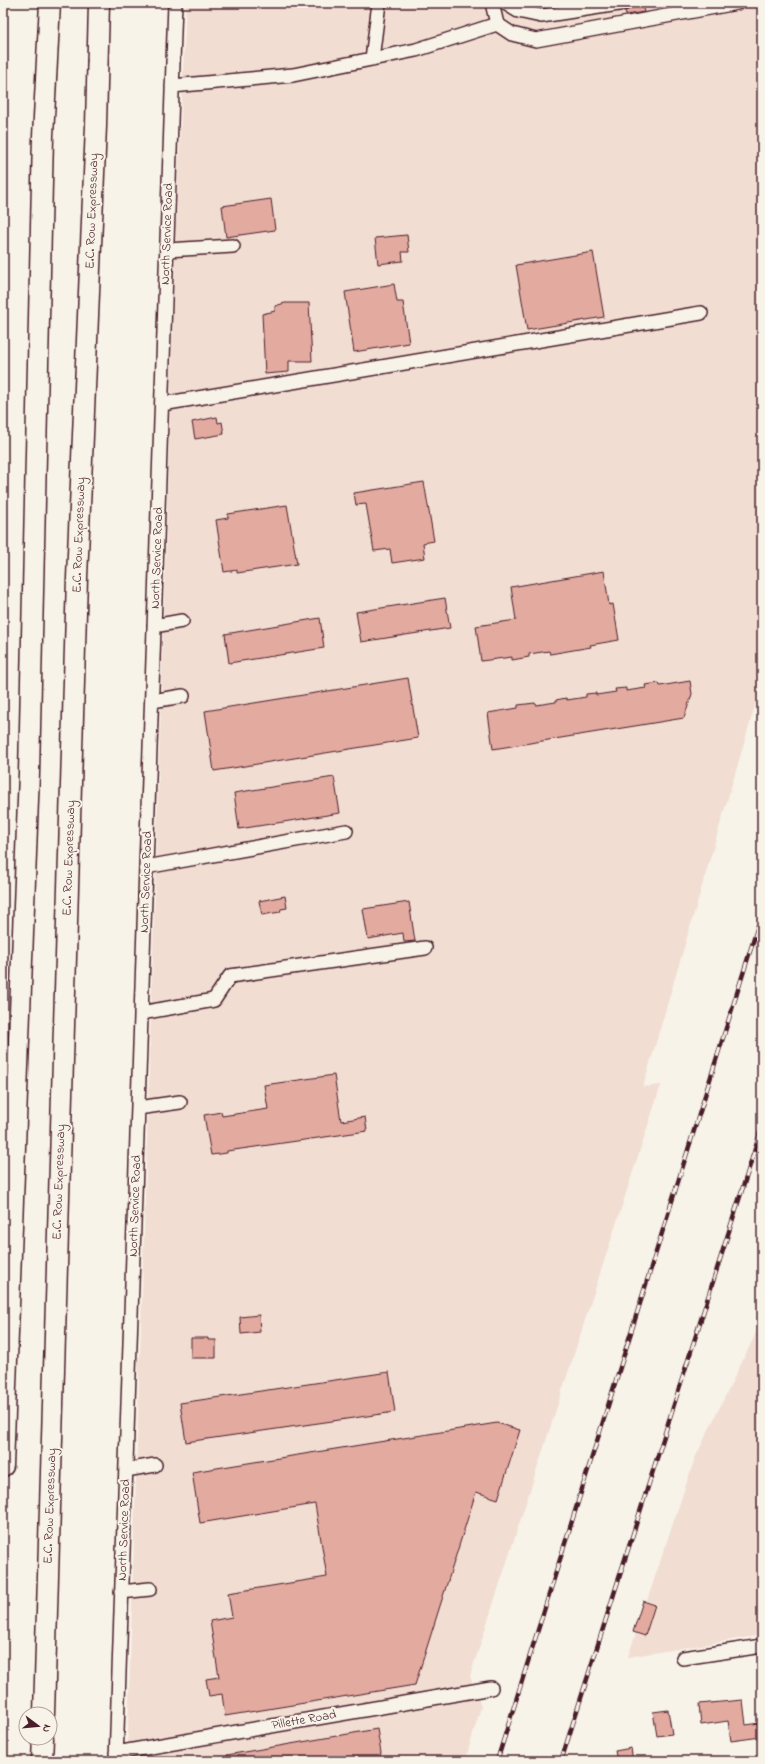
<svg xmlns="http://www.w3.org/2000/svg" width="765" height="1764" viewBox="0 0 765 1764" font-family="'Indie Flower',sans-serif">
<rect width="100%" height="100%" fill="#f7f3e8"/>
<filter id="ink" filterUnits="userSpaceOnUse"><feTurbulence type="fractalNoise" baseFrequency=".025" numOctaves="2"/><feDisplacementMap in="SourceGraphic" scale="8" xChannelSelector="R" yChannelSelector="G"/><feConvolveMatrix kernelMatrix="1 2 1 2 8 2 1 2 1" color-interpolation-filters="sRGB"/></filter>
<g filter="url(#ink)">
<path fill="#f1ddd2" d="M186,3H762V682L643,1087L661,1085L470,1676L481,1707L465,1761H127L139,1382L138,1356L140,1358L176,226Z
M762,1321V1635L628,1657L695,1458Z"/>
<path fill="#e3aaa0" stroke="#4a1f2b" d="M643,6L644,12L626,15L625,11L631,8Z
M271,199L275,230L226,237L222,206Z
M407,235L409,252H402L403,261L378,264L375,238Z
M593,252L604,317L527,330L516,265Z
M394,284L397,302H403L409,343L354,352L345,292Z
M285,303H309L312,361H289V372L265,374L262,314L275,311V306Z
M217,417L218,423L222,422L224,434L195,439L192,422Z
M424,482L434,541L423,543L425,558L392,563L390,549L374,551L366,504L356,505L354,493Z
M287,505L297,564L237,573V570L224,572L216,520L228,518V514Z
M604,571L609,605L613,604L619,640L590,645L591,647L550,654L549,651L529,654V657L512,660V657L481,661L476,626L516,620L511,587Z
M445,598L450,628L361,642L356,612Z
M320,618L324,648L229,663L225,634Z
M408,678L418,738L214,771L205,711Z
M690,681L692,694L684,718L493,749L488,713L518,708V705L535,703L536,705L556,702V700L566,698L567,700L586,697V694L596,693V695L616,692L615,689L626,688V691L646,688L645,685L659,683L660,686Z
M334,777L340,813L239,829L234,793Z
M285,896L287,908L281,909L280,912L262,915L259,901Z
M409,902L415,941L404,942L403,933L368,939L363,909Z
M334,1075L341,1121L365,1117L367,1131L227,1151V1153L211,1155L204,1115L221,1112L222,1116L268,1109L264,1085Z
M259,1315L260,1332L241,1334L240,1317Z
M191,1338H208V1340H216V1358H191Z
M389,1372L395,1412L186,1442L180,1403Z
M497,1423L520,1430L498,1499L476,1492L415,1685L225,1716L222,1694L209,1696L206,1679L219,1677L210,1621L232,1617L228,1593L327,1577L315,1504L200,1523L192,1472Z
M643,1601L655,1605L645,1636L633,1632Z
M743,1700L746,1725L759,1723L761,1737L731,1741L728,1721L701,1725L699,1704Z
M668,1710L672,1734L657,1736L653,1712Z
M377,1729L381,1753L378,1761H228L227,1755Z
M631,1748L633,1761H617L615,1751Z"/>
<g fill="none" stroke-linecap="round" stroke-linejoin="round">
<g stroke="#4a1f2b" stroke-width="16">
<path id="minor" d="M492,3L497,24L512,34L536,40L737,3
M505,3L518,11L541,16L625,3
M372,59L379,3
M172,86L293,75L416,50L497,24
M167,250L233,246
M162,404L701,313
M154,626L182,621
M152,701L183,696
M146,867L346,831
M141,1013L214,1000L230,976L425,948
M138,1108L180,1102
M126,1470L155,1465
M121,1592L150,1589
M683,1658L762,1646
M116,1753L491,1688
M116,1761L175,3"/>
</g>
<g stroke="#4a1f2b" stroke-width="23">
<path id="highway" d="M3,1466L29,773L43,136L50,3
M44,1714L77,578L96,126L99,3
M42,1761L43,1738"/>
</g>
<use href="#minor" stroke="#f7f3e8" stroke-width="13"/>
<use href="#highway" stroke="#f7f3e8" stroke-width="20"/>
<g stroke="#4a1f2b" stroke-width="4.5">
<path id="rail" d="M497,1761L762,913
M561,1761L762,1127"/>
</g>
<use href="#rail" stroke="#f7f3e8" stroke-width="3" stroke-dasharray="9" stroke-linecap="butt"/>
</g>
</g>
<g text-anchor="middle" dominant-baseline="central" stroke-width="4" stroke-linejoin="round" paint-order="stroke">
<g font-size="13" fill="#4a1f2b" stroke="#f7f3e8">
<text transform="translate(92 211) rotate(-88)">E.C. Row Expressway</text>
<text transform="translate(167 234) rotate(-88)">North Service Road</text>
<text transform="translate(79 535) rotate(-88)">E.C. Row Expressway</text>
<text transform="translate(157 558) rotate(-88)">North Service Road</text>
<text transform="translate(69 858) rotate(-88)">E.C. Row Expressway</text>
<text transform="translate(146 882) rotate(-88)">North Service Road</text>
<text transform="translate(59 1182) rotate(-88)">E.C. Row Expressway</text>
<text transform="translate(135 1206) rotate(-88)">North Service Road</text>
<text transform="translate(50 1506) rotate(-88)">E.C. Row Expressway</text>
<text transform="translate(124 1530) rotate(-88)">North Service Road</text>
<text transform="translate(304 1720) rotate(-10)">Pillette Road</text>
</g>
</g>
<rect width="765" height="1764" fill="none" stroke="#f7f3e8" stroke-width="16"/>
<rect x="8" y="8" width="749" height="1748" fill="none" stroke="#4a1f2b" stroke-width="1.5" filter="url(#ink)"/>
<g transform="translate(38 1726) rotate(106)"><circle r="19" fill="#f7f3e8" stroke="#b29e9c"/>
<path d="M0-3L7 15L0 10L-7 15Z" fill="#4a1f2b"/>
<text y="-6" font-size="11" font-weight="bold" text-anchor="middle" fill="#4a1f2b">N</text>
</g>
</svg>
